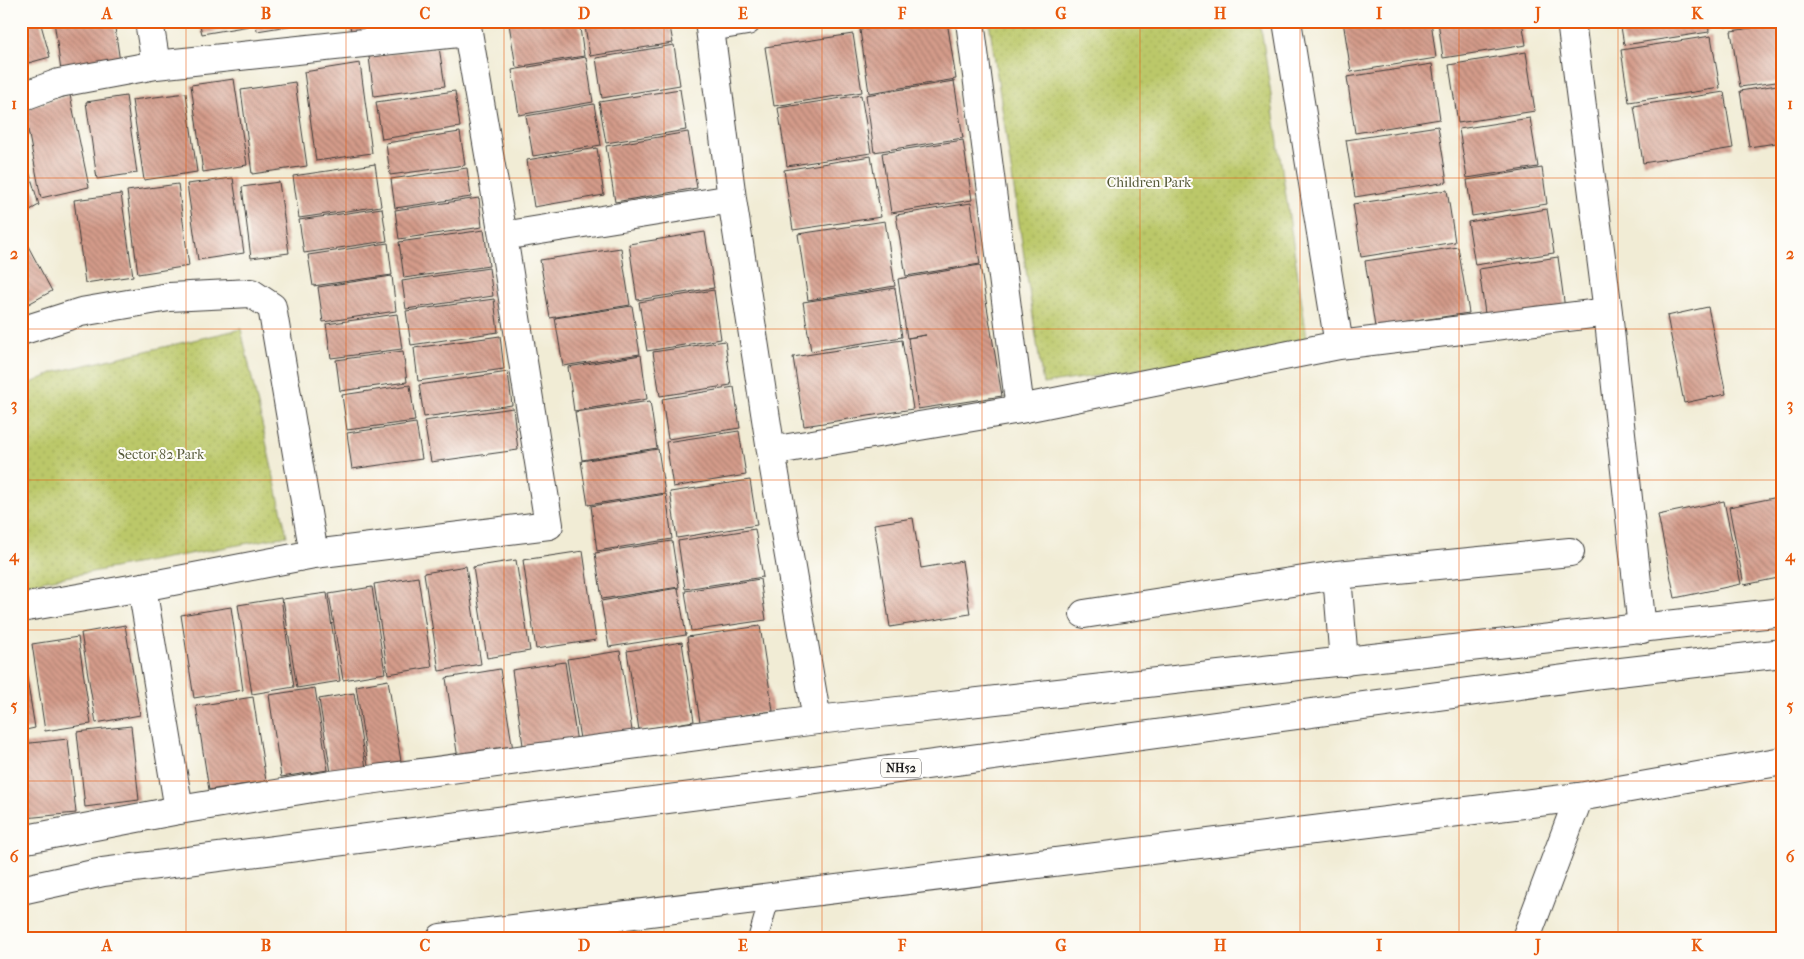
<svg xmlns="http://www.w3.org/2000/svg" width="1804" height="959" viewBox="0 0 1804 959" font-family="'IM FELL French Canon',serif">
<defs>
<pattern id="park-dots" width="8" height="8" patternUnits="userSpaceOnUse" patternTransform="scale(1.25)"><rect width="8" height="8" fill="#bbc869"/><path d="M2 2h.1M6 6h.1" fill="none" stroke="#a0ab5a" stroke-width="1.8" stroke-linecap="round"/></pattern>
<pattern id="building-back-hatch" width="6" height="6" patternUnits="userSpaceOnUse" patternTransform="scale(1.25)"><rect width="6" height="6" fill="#d49b8a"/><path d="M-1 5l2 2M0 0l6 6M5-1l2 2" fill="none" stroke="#ab7e70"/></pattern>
</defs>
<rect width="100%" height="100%" fill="#fdfcf7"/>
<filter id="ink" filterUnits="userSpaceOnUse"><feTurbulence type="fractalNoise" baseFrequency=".02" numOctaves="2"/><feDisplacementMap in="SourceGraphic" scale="10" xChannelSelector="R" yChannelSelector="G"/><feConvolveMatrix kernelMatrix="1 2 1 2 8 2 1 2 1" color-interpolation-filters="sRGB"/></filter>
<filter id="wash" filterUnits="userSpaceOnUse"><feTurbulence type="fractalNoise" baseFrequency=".0096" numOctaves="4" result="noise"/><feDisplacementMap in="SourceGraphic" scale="20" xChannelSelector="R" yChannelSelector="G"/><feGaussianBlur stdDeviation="1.12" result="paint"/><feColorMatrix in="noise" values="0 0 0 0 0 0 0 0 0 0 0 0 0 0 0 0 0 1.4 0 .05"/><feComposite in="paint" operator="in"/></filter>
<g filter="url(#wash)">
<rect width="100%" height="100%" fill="#f1ecd5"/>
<path fill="url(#park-dots)" stroke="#6c7242" d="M989,21H1260L1308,344L1043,384Z
M241,329L287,536L21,585V388L55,372Z"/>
<g id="blocks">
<path fill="url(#building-back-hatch)" d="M21,21H40L50,57L21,65Z
M54,21H114L120,62L61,71Z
M199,21H248L249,26L202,34Z
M256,21H300V24L257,31Z
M349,21H403V27L352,36Z
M524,21H579L584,56L516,67L509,24Z
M584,21H669L673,43L590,56Z
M916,21H947L956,79L869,93L860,30Z
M1343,21H1431L1436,58L1351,72Z
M1438,21H1522L1526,45L1443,58Z
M1620,21H1708L1709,32L1624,45Z
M1724,21H1753V22L1725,27Z
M1783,23V81L1740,87L1731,31Z
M853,34L862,92L774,106L765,47Z
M1711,36L1720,88L1629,102L1621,50Z
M674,45L680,85L602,98L596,58Z
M439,47L445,86L374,96L369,57Z
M1526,52L1535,111L1458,123L1449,65Z
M586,57L593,102L519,115L512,70Z
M360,63L372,153L316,161L304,72Z
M1432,64L1440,119L1355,133L1347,77Z
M234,79L247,165L203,172L191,85Z
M954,81L963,138L874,152L866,95Z
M295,82L307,166L252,174L241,90Z
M1783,84V142L1749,147L1740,91Z
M680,89L686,130L606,143L599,102Z
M455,91L460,127L382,139L376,102Z
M1724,92L1733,148L1643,163L1634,106Z
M186,93L197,172L144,180L132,100Z
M70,95L89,187L41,198L24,109Z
M861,95L871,153L787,166L778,108Z
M126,96L137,173L97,179L86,102Z
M594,104L601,145L533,156L526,116Z
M1530,118L1538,167L1467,178L1459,129Z
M1438,126L1447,182L1355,197L1346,140Z
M460,132L465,165L390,175L386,143Z
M688,132L697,188L615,202L606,146Z
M963,140L972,200L891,213L882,153Z
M21,144L39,205L21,215Z
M597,148L604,195L534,207L527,160Z
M871,156L881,217L793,230L784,170Z
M375,164L381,206L299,218L293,176Z
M467,168L471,197L395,208L391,179Z
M1542,168L1547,204L1472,216L1467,180Z
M233,178L244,253L198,260L187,184Z
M279,182L289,253L251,258L242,187Z
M178,184L189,266L138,274L127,191Z
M1447,190L1455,242L1361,257L1353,204Z
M121,194L133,276L85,283L74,200Z
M479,198L482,227L399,239L395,210Z
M971,203L980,264L906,276L896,215Z
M382,208L387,241L304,253L299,220Z
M1547,209L1554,253L1475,265L1468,222Z
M885,221L895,286L808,300L798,234Z
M484,230L489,266L404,278L399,242Z
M705,232L714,288L637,300L629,244Z
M21,233L52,291L21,308Z
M388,243L392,275L313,286L308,255Z
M1458,247L1469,313L1375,327L1365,261Z
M621,248L630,305L550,318L540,260Z
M1558,257L1565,309L1486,321L1479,269Z
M980,265L1002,396L918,409L908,338L926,335L907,338L898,279Z
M489,268L493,296L406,309L402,281Z
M392,276L396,311L323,322L318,287Z
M895,288L902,337L811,351L803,302Z
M714,290L721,339L647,351L639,302Z
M494,299L498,332L411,345L406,311Z
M632,306L640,354L563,366L555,318Z
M1708,307L1726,394L1684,403L1667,316Z
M397,314L402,349L331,358L326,324Z
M500,336L504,369L418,381L414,348Z
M902,340L913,409L804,426L793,357Z
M725,341L731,385L660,396L653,352Z
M403,351L407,382L340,391L336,360Z
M641,355L647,399L574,411L568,367Z
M508,372L512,405L424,417L419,385Z
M410,385L415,421L347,430L342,395Z
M734,387L740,428L668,439L662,399Z
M650,401L657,448L582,460L575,412Z
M513,408L518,450L431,462L424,421Z
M416,423L422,459L352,469L347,433Z
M739,431L746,475L673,487L666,442Z
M658,449L665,493L588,505L581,461Z
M750,480L757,525L677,538L670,492Z
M666,494L672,539L597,551L591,506Z
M1783,496V577L1744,585L1729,507Z
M1724,501L1741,584L1675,598L1658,515Z
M913,518L921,568L962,561L970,614L890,627L874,524Z
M755,529L763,577L685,589L678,541Z
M672,541L679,587L602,599L595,553Z
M583,551L596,640L536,649L523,560Z
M516,560L530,651L487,658L473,567Z
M466,566L481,664L439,671L424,573Z
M418,577L432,667L388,674L374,584Z
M760,579L766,620L691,631L685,591Z
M372,587L385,673L343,680L329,594Z
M678,588L686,635L609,647L601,601Z
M327,593L340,681L297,688L283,599Z
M281,598L294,687L252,694L238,605Z
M231,607L243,690L194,698L181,615Z
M125,625L140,715L96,723L81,633Z
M760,626L773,711L700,722L687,637Z
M78,637L91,724L45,731L32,644Z
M682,642L694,721L639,730L627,651Z
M620,651L633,737L581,745L567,659Z
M21,654H23L35,728L21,731Z
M565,662L577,743L524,752L512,670Z
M500,669L513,750L458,759L446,678Z
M388,680L403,774L370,779L356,686Z
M315,688L328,770L281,777L269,695Z
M354,693L367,774L332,779L319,699Z
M253,697L266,781L209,790L196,706Z
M131,726L139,800L85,807L77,732Z
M68,739L76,813L25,818L21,783V744Z"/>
</g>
</g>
<g filter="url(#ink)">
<use href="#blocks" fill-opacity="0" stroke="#3c3b38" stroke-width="1"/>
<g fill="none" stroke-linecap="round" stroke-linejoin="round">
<g stroke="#3c3b38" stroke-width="21">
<path id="service" d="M758,938L770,897"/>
</g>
<g stroke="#3c3b38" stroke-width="30">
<path id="minor" d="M970,21L1020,409
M1287,21L1339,345
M1571,21L1608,312
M710,27L747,21
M156,65L468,32L503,236L732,199L709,21
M21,97L59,83L156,65L149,21
M732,199L771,451L817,720
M21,331L81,312L169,297L251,293L272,307L314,554
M771,451L1020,409L1339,345L1608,312L1642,629
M1337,575L1570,552
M142,587L179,810
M21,608L142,587L314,554L549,525L503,236
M1084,614L1337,575L1344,662
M1526,938L1579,797"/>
</g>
<g stroke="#3c3b38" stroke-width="30">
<path id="tertiary" d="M21,840L179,810L331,785L817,720L1783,612"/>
</g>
<g stroke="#3c3b38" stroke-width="30">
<path id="trunk" d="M21,890L103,872L800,782L1594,675L1783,653
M441,938L1579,797L1783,761"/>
</g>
<use href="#service" stroke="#fff" stroke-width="19"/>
<use href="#minor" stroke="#fff" stroke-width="28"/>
<use href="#tertiary" stroke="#fff" stroke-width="28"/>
<use href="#trunk" stroke="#fff" stroke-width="28"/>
</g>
</g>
<path fill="none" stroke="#e8590c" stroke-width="1" stroke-opacity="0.55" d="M186,21V938M346,21V938M504,21V938M664,21V938M822,21V938M982,21V938M1140,21V938M1300,21V938M1459,21V938M1618,21V938M21,178H1783M21,329H1783M21,480H1783M21,630H1783M21,781H1783"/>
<g text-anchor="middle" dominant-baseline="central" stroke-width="4" stroke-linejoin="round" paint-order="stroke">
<rect fill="#fdfcf7" stroke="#605f5e" stroke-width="1" x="881" y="758.5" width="40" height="19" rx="4"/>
<g font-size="12" font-weight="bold" fill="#1c1c1c">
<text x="901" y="768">NH52</text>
</g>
<g font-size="14" fill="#545837" stroke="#fdfcf7">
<text x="1149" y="182">Children Park</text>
<text x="161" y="454">Sector 82 Park</text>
</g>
</g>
<rect width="1804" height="959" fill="none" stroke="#fdfcf7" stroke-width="55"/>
<rect x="28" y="28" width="1748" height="904" fill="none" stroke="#e8590c" stroke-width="2"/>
<g font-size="16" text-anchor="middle" font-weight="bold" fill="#e8590c">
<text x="107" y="19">A</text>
<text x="266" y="19">B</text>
<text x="425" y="19">C</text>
<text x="584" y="19">D</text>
<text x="743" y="19">E</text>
<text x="902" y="19">F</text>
<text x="1061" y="19">G</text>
<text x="1220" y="19">H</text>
<text x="1379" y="19">I</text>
<text x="1538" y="19">J</text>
<text x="1697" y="19">K</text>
<text x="14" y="109">1</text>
<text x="1790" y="109">1</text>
<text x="14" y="259">2</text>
<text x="1790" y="259">2</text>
<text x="14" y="410">3</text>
<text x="1790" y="410">3</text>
<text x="14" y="561">4</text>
<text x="1790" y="561">4</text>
<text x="14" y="711">5</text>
<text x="1790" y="711">5</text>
<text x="14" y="862">6</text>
<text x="1790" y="862">6</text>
<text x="107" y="951">A</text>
<text x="266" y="951">B</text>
<text x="425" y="951">C</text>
<text x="584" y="951">D</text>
<text x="743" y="951">E</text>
<text x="902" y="951">F</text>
<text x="1061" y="951">G</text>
<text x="1220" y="951">H</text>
<text x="1379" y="951">I</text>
<text x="1538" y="951">J</text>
<text x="1697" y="951">K</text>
</g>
</svg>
